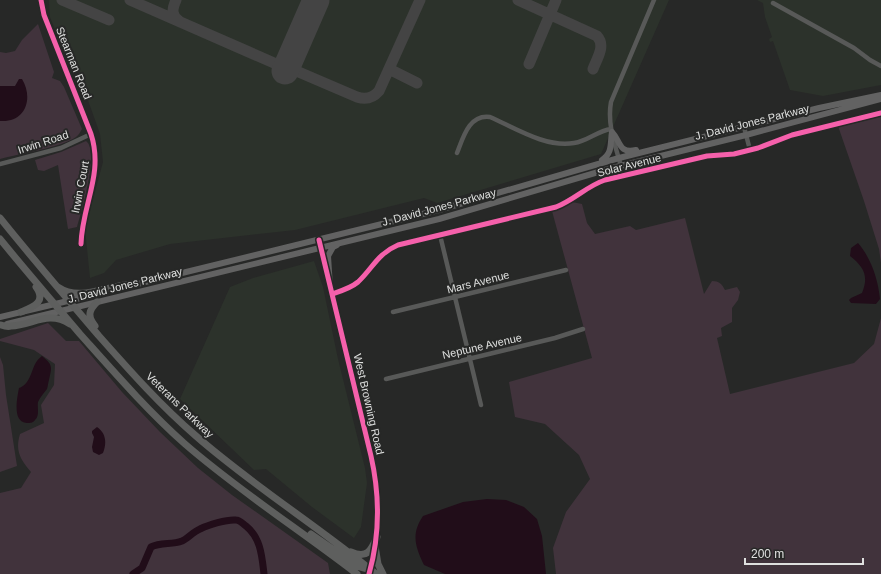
<svg xmlns="http://www.w3.org/2000/svg" width="881" height="574" viewBox="0 0 881 574" font-family="Helvetica,sans-serif">
<rect width="100%" height="100%" fill="#272827"/>
<path fill="#2c322b" d="M49,0H669L601,154L437,203L424,198L295,230L170,244L116,260L104,273L90,278L85,229L103,162L100,134L79,75L59,39L50,17Z
M757,0H881V85L823,96L790,90L773,41L770,42L769,39L772,37L765,17L763,3Z
M314,261L323,287L338,359L365,468L367,483L361,527L354,538L312,507L266,469L254,470L180,399L230,287L253,278Z"/>
<path fill="#41333c" d="M38,24L54,72L52,78L60,81L64,87L82,129C80,132 79,135 76,137C63,147 18,154 0,159V52L6,53L15,51L22,40Z
M881,116V263L879,249L864,201L838,126Z
M86,141C100,151 81,213 77,227L68,229L58,165L44,171L38,170L35,160L61,152Z
M572,202L582,204L587,223L595,234L630,226L636,230L685,218L704,294L712,281C719,281 722,284 725,290L737,287L740,292L738,300L732,308V322L721,328L722,336L717,338L730,394L854,363L874,344L881,318V574H556L553,548L566,512L590,479L579,455L545,424L515,417L509,382L592,358L552,211L566,206Z
M48,323L66,341H79L122,392L160,432L198,468L232,495L328,563L330,574H0V493L21,488L31,472C20,459 15,451 20,434L44,423L41,405L54,385L55,364L34,350L0,341V339Z
M0,357L3,365L6,395L17,466L0,472Z"/>
<path fill="#210d19" d="M19,79H22C34,99 25,123 0,121V86H15Z
M858,243C871,258 878,279 880,299L876,304L851,303L849,300L851,298L862,293C869,276 864,267 850,256L851,248Z
M42,356C53,365 52,366 49,380C48,383 48,386 47,389C44,393 40,397 38,402C37,408 40,415 35,420C33,423 30,423 27,423C12,423 17,398 19,388C31,384 31,369 37,361C38,359 40,358 42,356Z
M97,427C106,433 107,443 103,453L99,455L93,452L92,447L94,437L92,433V431Z
M487,499L506,500L524,507L537,519L542,536L546,574H445L424,565C415,546 411,534 423,516L463,502Z"/>
<g fill="none" stroke-linecap="round" stroke-linejoin="round">
<path stroke="#210d19" stroke-width="7" d="M133,574L142,568L151,547C161,542 172,545 182,541C188,538 193,532 200,529C208,525 227,519 236,520C240,520 243,524 246,526C261,538 262,557 264,574"/>
<path stroke="#444" stroke-width="11" d="M62,0L109,20
M130,0L274,63L287,67L357,97C366,100 373,98 379,91L420,0
M176,0C172,9 171,15 179,21
M518,0L597,36C606,46 597,58 593,69
M529,64L556,0
M389,69L417,83"/>
<path stroke="#444" stroke-width="27" d="M285,71L316,0"/>
<path stroke="#585958" stroke-width="4.5" d="M41,0L44,15L91,134C104,174 82,205 81,244
M773,3L854,48L870,60L881,66
M744,127L750,150
M457,153C463,138 469,114 490,117C515,128 546,148 574,143C588,141 597,131 611,129
M0,164L61,148L91,134
M621,166C615,145 607,124 611,102L654,0
M440,235L481,405
M319,240L327,273
M330,284L375,477L378,504L376,539
M332,294C341,291 351,288 358,282C373,268 377,254 398,245L556,207C574,200 587,186 605,180L707,156L734,154L758,148L792,135L881,113
M393,312L566,270
M386,379L555,338L583,329
M369,574L374,552"/>
<path stroke="#626262" stroke-width="6" d="M612,132C621,141 618,154 636,150
M602,160C613,153 610,143 612,132
M133,285L439,210L619,158L819,108L881,95
M330,287L328,256L333,247L337,245
M0,317L93,295
M7,324L439,219L612,168L746,135L881,99"/>
<path stroke="#5e5f5e" stroke-width="7" d="M0,218C32,258 66,297 99,336C130,371 161,406 196,436C253,486 318,526 376,574
M0,239C26,271 53,302 80,334C114,372 147,410 185,444C239,491 300,530 357,574
M58,287C81,303 111,283 136,284
M21,312C33,307 47,302 36,287
M1,325C4,326 8,327 11,326C33,325 48,310 70,324
M95,326C87,316 89,310 97,302
M311,534L357,566L368,569
M375,546L378,564L383,574
M351,552C367,559 371,551 377,537"/>
<g stroke="#272827" stroke-width="8">
<path id="cycleway" d="M41,0L44,15L91,134C104,174 82,205 81,244
M319,240L371,456C380,496 380,535 369,574
M332,294C341,291 351,288 358,282C373,268 377,254 398,245L556,207C574,200 587,186 605,180L707,156L734,154L758,148L792,135L881,113"/>
</g>
<use href="#cycleway" stroke="#f560ab" stroke-width="5"/>
</g>
<g text-anchor="middle" dominant-baseline="central" stroke-width="4" stroke-linejoin="round" paint-order="stroke">
<g font-size="11" fill="#dfe0df" stroke="#272827">
<text transform="translate(74 63) rotate(68)">Stearman Road</text>
<text transform="translate(752 122) rotate(-14)">J. David Jones Parkway</text>
<text transform="translate(43 142) rotate(-18)">Irwin Road</text>
<text transform="translate(629 165) rotate(-14)">Solar Avenue</text>
<text transform="translate(80 187) rotate(-79)">Irwin Court</text>
<text transform="translate(439 207) rotate(-15)">J. David Jones Parkway</text>
<text transform="translate(478 282) rotate(-14)">Mars Avenue</text>
<text transform="translate(125 285) rotate(-14)">J. David Jones Parkway</text>
<text transform="translate(482 346) rotate(-13)">Neptune Avenue</text>
<text transform="translate(369 404) rotate(77)">West Browning Road</text>
<text transform="translate(180 405) rotate(44)">Veterans Parkway</text>
</g>
</g>
<path d="M745 558v6h118v-6" fill="none" stroke="#dfe0df" stroke-width="2"/>
<text x="751" y="558" font-size="12" fill="#dfe0df" stroke="#272827" stroke-width="3" paint-order="stroke">200 m</text>
</svg>
